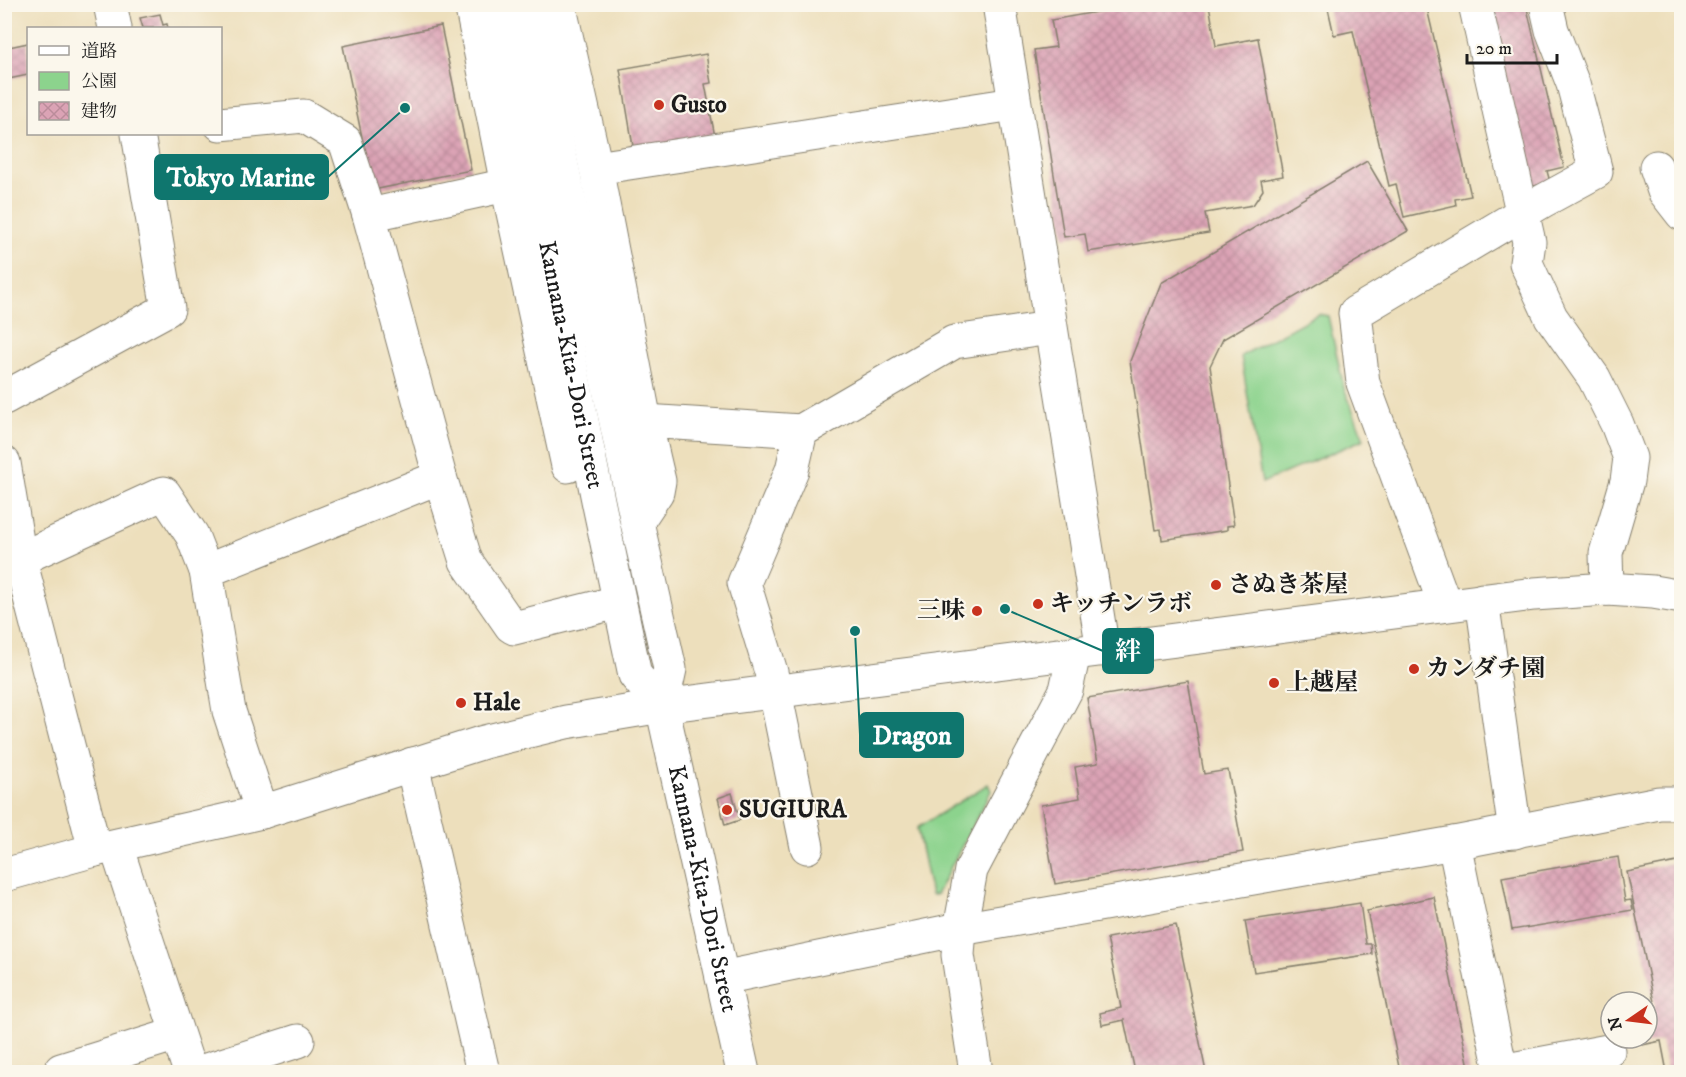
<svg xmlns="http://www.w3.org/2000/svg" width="1686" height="1077" viewBox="0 0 1686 1077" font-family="'IM FELL DW Pica','Noto Serif JP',serif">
<defs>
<pattern id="building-cross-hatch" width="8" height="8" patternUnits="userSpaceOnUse" patternTransform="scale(1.5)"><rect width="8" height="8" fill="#dba3b5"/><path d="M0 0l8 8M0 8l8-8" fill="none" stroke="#bb8c9b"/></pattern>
</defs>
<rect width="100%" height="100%" fill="#fbf7ec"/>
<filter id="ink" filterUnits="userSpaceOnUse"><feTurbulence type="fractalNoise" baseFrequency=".0167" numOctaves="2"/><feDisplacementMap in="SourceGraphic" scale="12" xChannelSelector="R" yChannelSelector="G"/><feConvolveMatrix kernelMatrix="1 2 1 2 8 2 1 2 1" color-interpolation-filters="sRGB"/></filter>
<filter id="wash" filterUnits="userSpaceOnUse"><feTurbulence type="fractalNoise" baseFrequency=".008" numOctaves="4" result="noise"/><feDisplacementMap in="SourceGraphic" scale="24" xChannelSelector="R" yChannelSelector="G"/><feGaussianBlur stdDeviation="1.35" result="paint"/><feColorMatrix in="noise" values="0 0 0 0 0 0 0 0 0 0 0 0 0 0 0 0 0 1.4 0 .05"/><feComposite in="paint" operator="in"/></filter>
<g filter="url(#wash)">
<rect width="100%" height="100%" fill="#eddfbc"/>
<path fill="#8cd38d" stroke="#547854" stroke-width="1.5" d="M1318,314L1328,316L1344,388L1364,439L1262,483L1241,356Z
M988,784L991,791L936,895H931L917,828Z"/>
<g id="blocks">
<path fill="url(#building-cross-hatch)" d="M1142,4H1202L1210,10L1216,46L1258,38L1283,176L1261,180L1263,190L1253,205L1205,213L1209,233L1088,252L1085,234L1064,237L1034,50L1056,47L1051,20Z
M1327,4H1426L1471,196L1455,199L1456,205L1404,217L1396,184L1389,186L1353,31L1334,35Z
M1488,4H1526L1564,167L1547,171L1550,182L1530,187Z
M160,14L163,25L167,24L168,28H143L140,18Z
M441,26L471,170L373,190L343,46Z
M28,43V75L4,80V48Z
M706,54L711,83L705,84L715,137L634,152L620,69Z
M1367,161L1408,231L1223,339L1210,366L1234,525L1227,526V530L1162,540L1161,529L1155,530L1130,361L1161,283Z
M1188,681L1204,774L1228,770L1243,852L1055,884L1041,805L1080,798L1075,767L1098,763L1087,698Z
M732,793L740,820L725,825L718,798Z
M1618,857L1625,901L1631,900L1633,910L1512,930L1502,877Z
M1682,861V1069L1667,1072L1661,1041L1642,1045L1641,1038H1647V1009L1655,1007L1627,872Z
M1434,897L1470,1072H1400L1367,911Z
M1360,903L1366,944H1371L1372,954L1254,972L1245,921Z
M1176,925L1206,1072H1135L1124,1020L1102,1025L1100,1013L1121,1008L1107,938Z"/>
</g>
</g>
<g filter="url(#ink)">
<use href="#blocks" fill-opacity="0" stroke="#847e6c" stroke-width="1.5"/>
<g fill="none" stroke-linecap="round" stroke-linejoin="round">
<g stroke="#847e6c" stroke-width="35">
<g id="minor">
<path d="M110,4L115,28"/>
<path d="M471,4L507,185L568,466"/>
<path d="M559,4L596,168L645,421L659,481L657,492L637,522"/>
<path d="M999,4L1103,650"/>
<path d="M1475,4L1529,242L1526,263L1551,317L1594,378L1617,424L1630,458L1627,481L1606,553L1607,589"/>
<path id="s1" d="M529,9L637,522L670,669L662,706L743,1072"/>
<path id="s2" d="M500,15L599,505L635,675L662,706"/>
<path d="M220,124L304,116L345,141L369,215L440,477L466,561L511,626L514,628L610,604"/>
<path d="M1656,167L1664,191L1682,214"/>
<path d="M596,168L1014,104"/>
<path d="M369,215L507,185"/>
<path d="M4,398L168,309L138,134"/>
<path d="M645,421L801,431"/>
<path d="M4,463L20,559L95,850"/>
<path d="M20,559L164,493L192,535L206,571"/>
<path d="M1482,600L1515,832"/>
<path d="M1445,605L1363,383L1355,313L1541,202L1596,172L1573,84L1552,30L1546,4"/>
<path d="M412,764L483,1072"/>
<path d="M262,812L229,711L206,571L440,477"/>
<path d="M1454,843L1501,1071L1608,1051"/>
<path d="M116,846L190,1072"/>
<path d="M807,847L771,672L744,583L792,470L801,431L954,342L1050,328"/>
<path d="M4,875L95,850L262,812L484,742L566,722L662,706L1534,594L1607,589L1653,592L1682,597"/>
<path d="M722,978L960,929L1454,843L1659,803H1682"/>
<path d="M61,1070L177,1034"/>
<path d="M200,1072L298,1041"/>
<path d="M976,1072L958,955L960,929L971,870L1066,690L1074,653"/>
</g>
</g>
<use href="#minor" stroke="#fff" stroke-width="33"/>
</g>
</g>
<g fill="#c8321e" stroke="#fbf7ec" stroke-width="2">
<circle cx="659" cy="105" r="6"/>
<circle cx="1216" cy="585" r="6"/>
<circle cx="1038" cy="604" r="6"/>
<circle cx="977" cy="611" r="6"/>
<circle cx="1414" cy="669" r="6"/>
<circle cx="1274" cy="683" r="6"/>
<circle cx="461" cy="703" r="6"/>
<circle cx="727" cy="810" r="6"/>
</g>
<g text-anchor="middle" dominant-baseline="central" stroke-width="4.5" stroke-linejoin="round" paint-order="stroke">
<g font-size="24" font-weight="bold" fill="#1c1c1c" stroke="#fbf7ec" text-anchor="start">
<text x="671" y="105">Gusto</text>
<text x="1228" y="585">さぬき茶屋</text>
<text x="1050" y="604">キッチンラボ</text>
<text x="965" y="611" text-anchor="end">三味</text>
<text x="1426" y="669">カンダチ園</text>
<text x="1286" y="683">上越屋</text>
<text x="473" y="703">Hale</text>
<text x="739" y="810">SUGIURA</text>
</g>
<g font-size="24" fill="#1c1c1c" stroke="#fbf7ec">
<text stroke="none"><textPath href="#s2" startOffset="357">Kannana-Kita-Dori Street</textPath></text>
<text stroke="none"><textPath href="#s1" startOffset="900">Kannana-Kita-Dori Street</textPath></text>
</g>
</g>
<path fill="none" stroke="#0f766e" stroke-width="2" d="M405 108L328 177M1005 609L1103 651M855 631L860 735"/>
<g fill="#0f766e" stroke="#fbf7ec" stroke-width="2">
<circle cx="405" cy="108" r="6"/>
<circle cx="1005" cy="609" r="6"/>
<circle cx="855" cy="631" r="6"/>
</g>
<g fill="#0f766e" stroke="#0f766e" stroke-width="2">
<rect x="155" y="155" width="173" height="44" rx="6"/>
<rect x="1103" y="629" width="50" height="44" rx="6"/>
<rect x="860" y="713" width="103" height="44" rx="6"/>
</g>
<g font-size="26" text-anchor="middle" font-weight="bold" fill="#fff">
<text x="241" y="186">Tokyo Marine</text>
<text x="1128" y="660">絆</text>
<text x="912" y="744">Dragon</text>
</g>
<rect width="1686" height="1077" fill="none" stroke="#fbf7ec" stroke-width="24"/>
<rect x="27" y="27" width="195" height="108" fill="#fbf7ec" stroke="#a29f99" stroke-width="1.5"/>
<rect x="39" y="46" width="30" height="9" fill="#ffffff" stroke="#a29f99" stroke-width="1.5"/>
<text x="81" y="57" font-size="18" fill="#1c1c1c">道路</text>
<rect x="39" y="72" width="30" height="18" fill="#8cd38d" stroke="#a29f99" stroke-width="1.5"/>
<text x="81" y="87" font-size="18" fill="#1c1c1c">公園</text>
<rect x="39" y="102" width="30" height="18" fill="url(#building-cross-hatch)" stroke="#a29f99" stroke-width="1.5"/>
<text x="81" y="117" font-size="18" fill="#1c1c1c">建物</text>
<g transform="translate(1629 1020) rotate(256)"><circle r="28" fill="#fbf7ec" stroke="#a29f99" stroke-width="1.5"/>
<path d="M0-4.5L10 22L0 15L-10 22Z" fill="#c8321e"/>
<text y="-9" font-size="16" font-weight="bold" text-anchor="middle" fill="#1c1c1c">N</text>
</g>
<path d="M1467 54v9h90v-9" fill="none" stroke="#1c1c1c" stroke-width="3"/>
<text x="1476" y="54" font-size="18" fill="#1c1c1c" stroke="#fbf7ec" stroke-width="4.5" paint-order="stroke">20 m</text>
</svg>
